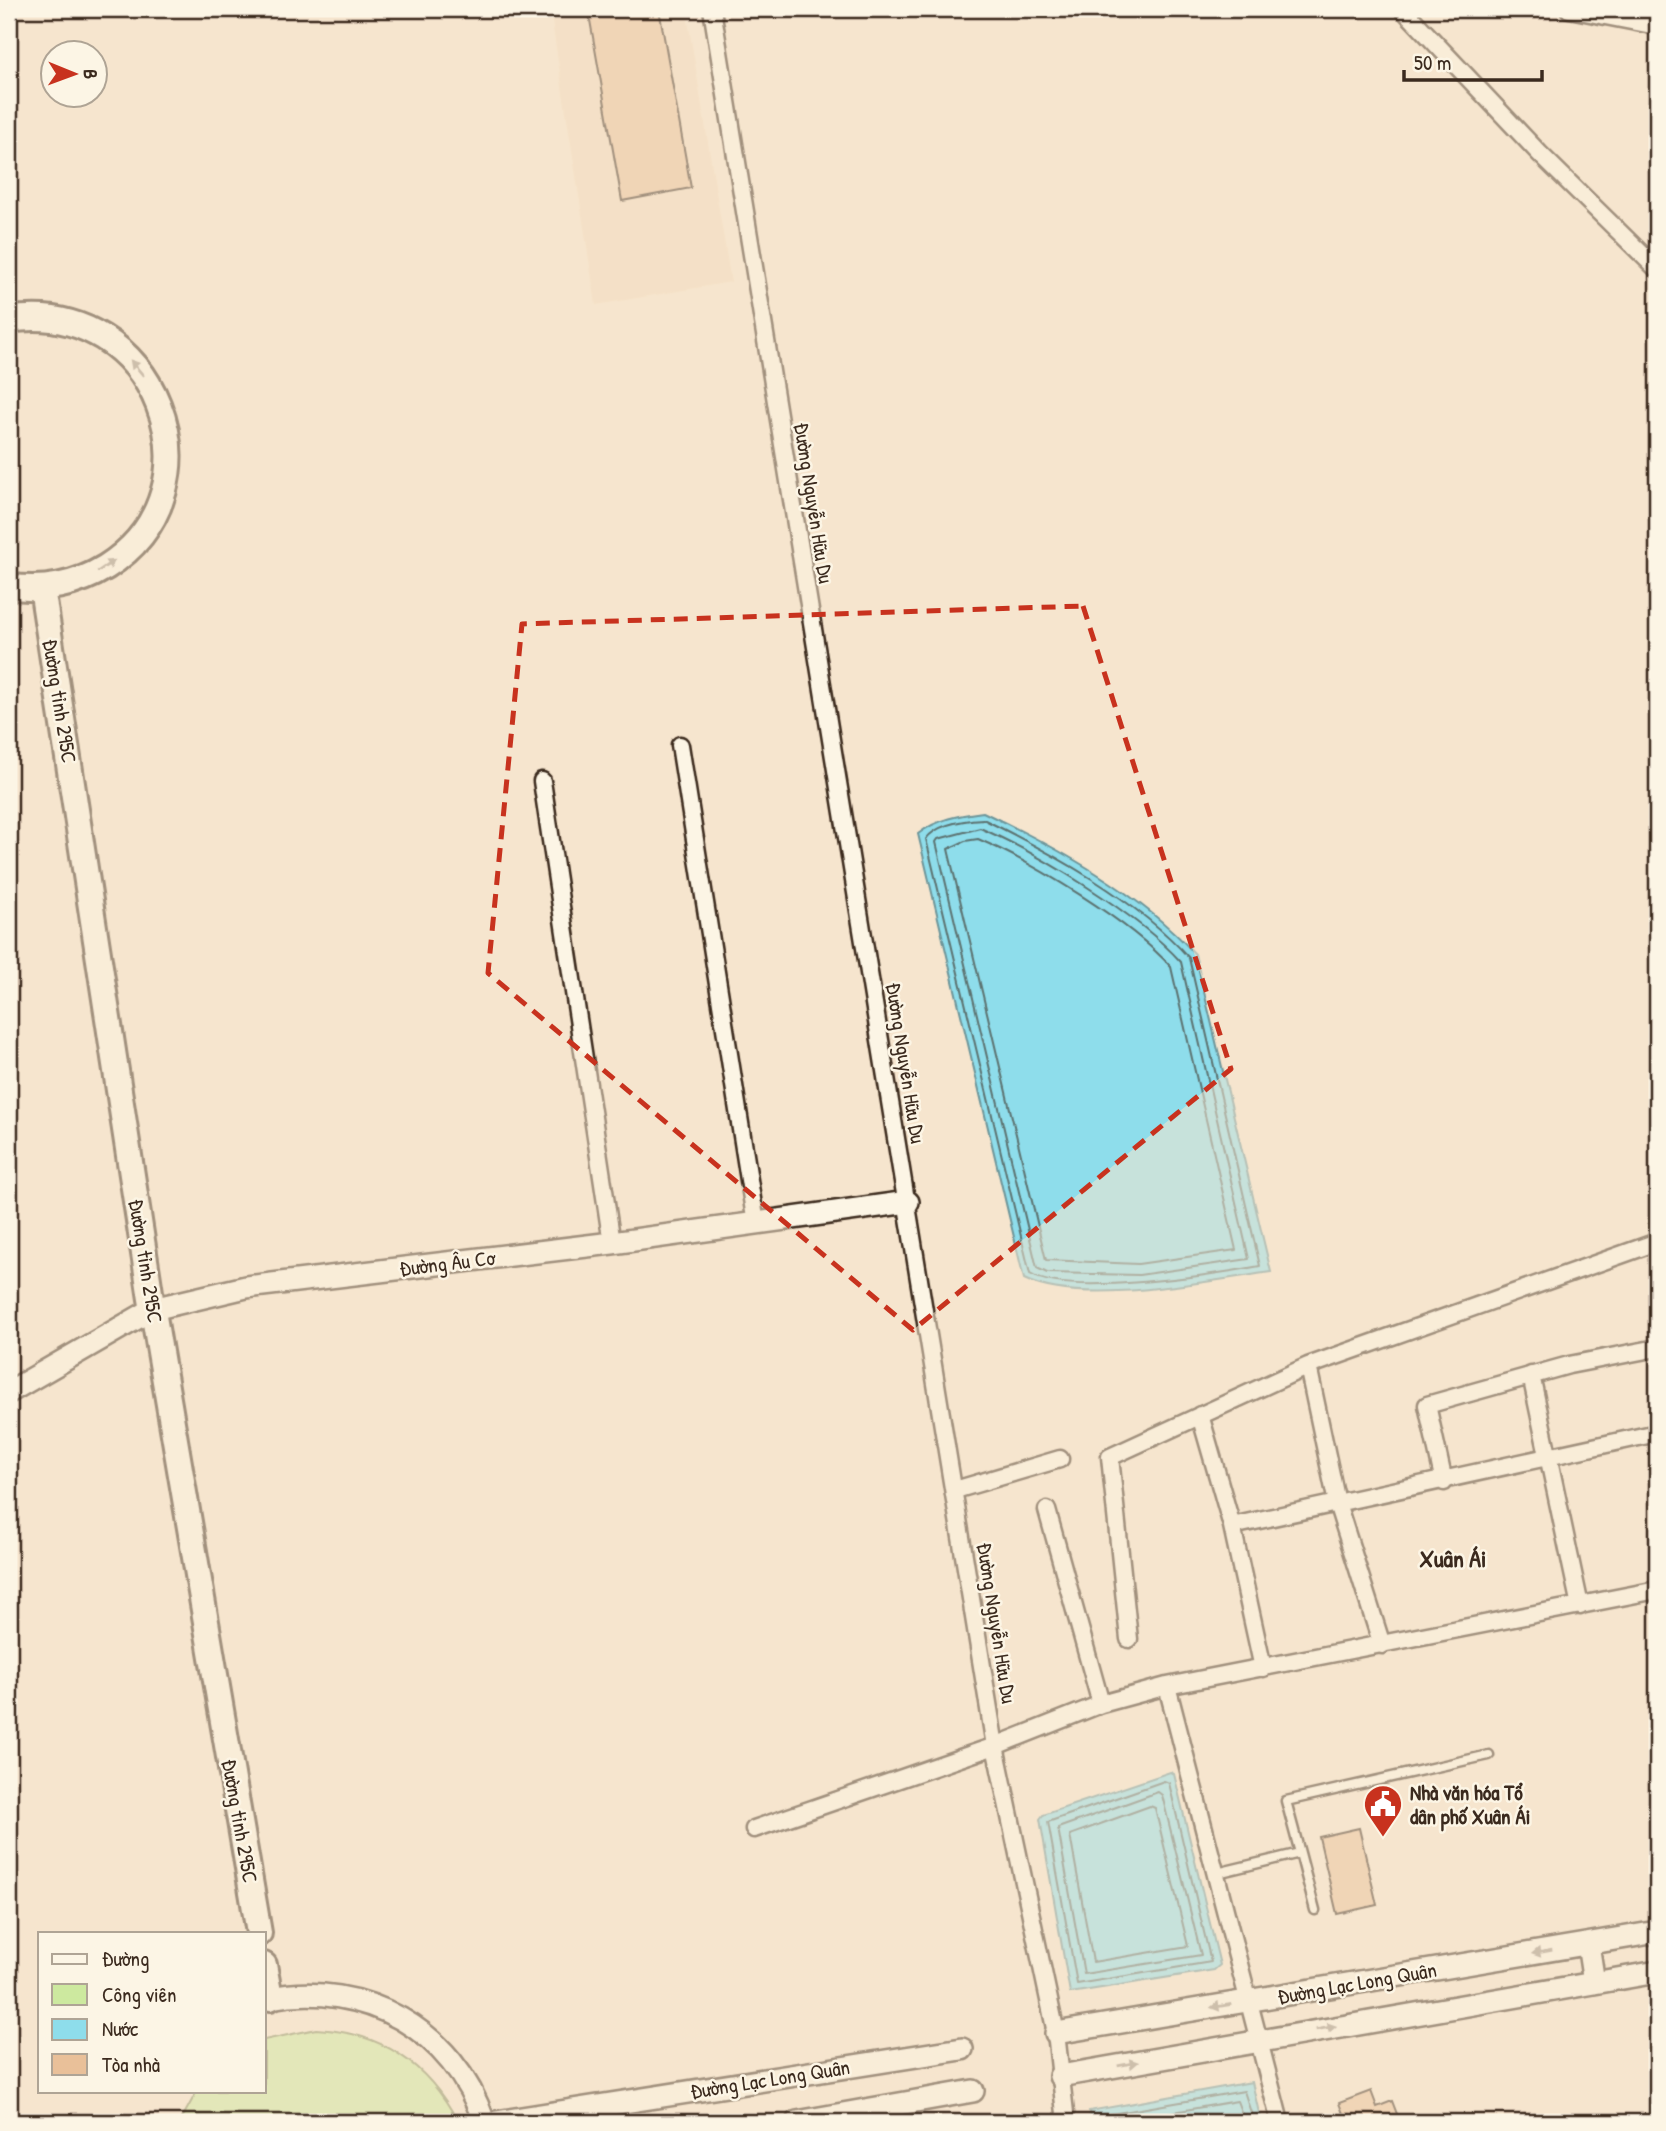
<svg xmlns="http://www.w3.org/2000/svg" width="1666" height="2131" viewBox="0 0 1666 2131" font-family="'Patrick Hand',sans-serif">
<rect width="100%" height="100%" fill="#f6e5ce"/>
<filter id="ink" filterUnits="userSpaceOnUse"><feTurbulence type="fractalNoise" baseFrequency=".0143" numOctaves="2"/><feDisplacementMap in="SourceGraphic" scale="14" xChannelSelector="R" yChannelSelector="G"/><feConvolveMatrix kernelMatrix="1 2 1 2 8 2 1 2 1" color-interpolation-filters="sRGB"/></filter>
<g filter="url(#ink)">
<path fill="#f2dabe" d="M550,9H686L731,282L596,305Z"/>
<path fill="#cde99f" stroke="#848a5e" stroke-width="2" d="M316,2029C381,2032 428,2064 458,2122H180L197,2091H264V2040Z"/>
<path fill="#8eddeb" stroke="#6d9599" stroke-width="2" d="M983,812C1058,848 1139,892 1195,954L1271,1272C1207,1281 1081,1307 1024,1279L918,834C937,819 959,815 983,812Z
M1170,1772L1174,1774L1220,1965L1214,1970L1070,1993L1040,1819L1043,1815Z
M1252,2082L1261,2122H1091L1089,2111Z"/>
<g fill="none" stroke-linecap="round" stroke-linejoin="round">
<path stroke="#5c7270" stroke-width="2" d="M983,819C1052,853 1138,900 1189,958L1260,1266C1213,1275 1067,1297 1030,1274L926,839C937,824 965,820 983,819Z
M980,828C1040,854 1138,914 1181,962L1249,1259L1139,1275L1047,1273L1037,1268L936,842L938,839Z
M978,839C1034,863 1131,922 1171,967L1236,1250L1138,1264L1046,1260L948,849L965,841Z
M1164,1781L1169,1783L1211,1962L1077,1984L1048,1822Z
M1158,1792L1162,1795L1201,1955L1084,1974L1058,1828Z
M1150,1806L1155,1808L1188,1946L1093,1962L1070,1835Z
M1097,2122L1100,2116L1244,2091L1254,2122
M1116,2122L1237,2101L1245,2122"/>
</g>
<path fill="#e9c099" stroke="#3b2a1e" stroke-width="2" d="M588,9H659L691,188L622,201Z
M1359,1828L1377,1905L1337,1914L1319,1837Z
M1371,2091L1377,2107L1392,2101L1400,2122H1341L1345,2119L1339,2103Z"/>
<g fill="none" stroke-linecap="round" stroke-linejoin="round">
<g stroke="#3b2a1e" stroke-width="13">
<path id="lane" d="M1300,1853L1315,1910
M1217,1873L1300,1853L1286,1801L1489,1755"/>
</g>
<g stroke="#3b2a1e" stroke-width="21">
<path id="street" d="M712,9L995,1746L1056,2033L1066,2122
M1403,9L1540,154L1657,269
M1569,9L1657,26
M680,745L756,1224
M542,781L612,1243
M1308,1366L1337,1503L1382,1645
M1531,1375L1580,1606
M1200,1415L1232,1526L1263,1668
M1444,1482L1427,1405L1569,1365L1657,1348
M955,1490L1060,1459
M1047,1510L1101,1704
M1232,1526L1657,1433
M1129,1639L1110,1457L1308,1366L1657,1242
M1167,1686L1280,2122
M754,1829L995,1746L1101,1704L1167,1686L1657,1590"/>
</g>
<g stroke="#3b2a1e" stroke-width="26">
<path id="secondary" d="M9,1392L153,1309L246,1287L612,1243L908,1202
M1588,1944L1594,1983
M270,1998C364,1980 454,2030 484,2122
M1056,2033L1657,1932
M1060,2076L1657,1972
M496,2122L962,2049
M797,2122L973,2091"/>
</g>
<g stroke="#3b2a1e" stroke-width="30">
<path id="primary" d="M9,320C154,296 230,488 106,567C77,585 42,592 9,586
M42,588L151,1299L259,1933
M264,1965L270,1998"/>
</g>
<use href="#lane" stroke="#fcf5e5" stroke-width="8"/>
<use href="#street" stroke="#fcf5e5" stroke-width="16"/>
<use href="#secondary" stroke="#fcf5e5" stroke-width="21"/>
<use href="#primary" stroke="#fcf5e5" stroke-width="24"/>
</g>
<defs><path id="oneway-solid" d="M-6-.8H1V-3.2L6.5 0L1 3.2V.8H-6Z" transform="scale(1.75)"/></defs>
<g fill="#9c9082">
<use href="#oneway-solid" transform="translate(137 368) rotate(-130)"/>
<use href="#oneway-solid" transform="translate(106 566) rotate(-34)"/>
<use href="#oneway-solid" transform="translate(1542 1952) rotate(170)"/>
<use href="#oneway-solid" transform="translate(1221 2006) rotate(171)"/>
<use href="#oneway-solid" transform="translate(1326 2028) rotate(-10)"/>
<use href="#oneway-solid" transform="translate(1128 2064) rotate(-10)"/>
</g>
</g>
<path d="M0 0H1666V2131H0ZM1083,606L1231,1069L913,1330L488,973L522,624Z" fill="#f6e5ce" fill-opacity=".55" fill-rule="evenodd"/>
<path fill="none" stroke="#c8321e" stroke-width="5" stroke-dasharray="14 9" stroke-linejoin="round" d="M1083,606L1231,1069L913,1330L488,973L522,624Z"/>
<defs>
<g id="civic-pin" transform="scale(2.0125)"><path d="M0 17L-7.5 6A9.5 9.5 0 1 1 7.5 6Z" fill="#c8321e" stroke="#fcf5e5"/><path d="M-.6-6.5H3V-4.5H.6V-3L4-1V1h2V6H-6V1h2V-1L-.6-3ZM-1.2 2.5V6h2.4V2.5Z" fill="#fff"/></g>
</defs>
<g fill-rule="evenodd">
<use href="#civic-pin" x="1383" y="1804"/>
</g>
<g text-anchor="middle" dominant-baseline="central" stroke-width="5" stroke-linejoin="round" paint-order="stroke">
<g font-size="21" fill="#3b2a1e" stroke="#fcf5e5">
<text transform="translate(814 503) rotate(81)">Đường Nguyễn Hữu Du</text>
<text transform="translate(60 701) rotate(81)">Đường tỉnh 295C</text>
<text transform="translate(906 1063) rotate(81)">Đường Nguyễn Hữu Du</text>
<text transform="translate(146 1261) rotate(81)">Đường tỉnh 295C</text>
<text transform="translate(447 1263) rotate(-7)">Đường Âu Cơ</text>
<text transform="translate(997 1623) rotate(81)">Đường Nguyễn Hữu Du</text>
<text transform="translate(240 1821) rotate(80)">Đường tỉnh 295C</text>
<text transform="translate(1357 1983) rotate(-10)">Đường Lạc Long Quân</text>
<text transform="translate(770 2079) rotate(-9)">Đường Lạc Long Quân</text>
</g>
<g font-size="21" font-weight="bold" fill="#3b2a1e" stroke="#fcf5e5" text-anchor="start">
<text x="1410" y="1792">Nhà văn hóa Tổ<tspan x="1410" dy="24">dân phố Xuân Ái</tspan></text>
</g>
<g font-size="24" font-weight="bold" fill="#3b2a1e" stroke="#fcf5e5">
<text x="1453" y="1558">Xuân Ái</text>
</g>
</g>
<rect width="1666" height="2131" fill="none" stroke="#fcf5e5" stroke-width="35"/>
<rect x="18" y="18" width="1631" height="2096" fill="none" stroke="#3b2a1e" stroke-width="2.5" filter="url(#ink)"/>
<rect x="38" y="1932" width="228" height="161" fill="#fcf5e5" stroke="#afa495" stroke-width="2"/>
<rect x="52" y="1954" width="35" height="10" fill="#fcf5e5" stroke="#afa495" stroke-width="2"/>
<text x="102" y="1966" font-size="21" fill="#3b2a1e">Đường</text>
<rect x="52" y="1984" width="35" height="21" fill="#cde99f" stroke="#afa495" stroke-width="2"/>
<text x="102" y="2002" font-size="21" fill="#3b2a1e">Công viên</text>
<rect x="52" y="2019" width="35" height="21" fill="#8eddeb" stroke="#afa495" stroke-width="2"/>
<text x="102" y="2036" font-size="21" fill="#3b2a1e">Nước</text>
<rect x="52" y="2054" width="35" height="21" fill="#e9c099" stroke="#afa495" stroke-width="2"/>
<text x="102" y="2072" font-size="21" fill="#3b2a1e">Tòa nhà</text>
<g transform="translate(74 74) rotate(91)"><circle r="33" fill="#fcf5e5" stroke="#afa495" stroke-width="2"/>
<path d="M0-5L12 26L0 18L-12 26Z" fill="#c8321e"/>
<text y="-10" font-size="19" font-weight="bold" text-anchor="middle" fill="#3b2a1e">B</text>
</g>
<path d="M1404 70v10h138v-10" fill="none" stroke="#3b2a1e" stroke-width="3.5"/>
<text x="1414" y="70" font-size="21" fill="#3b2a1e" stroke="#fcf5e5" stroke-width="5" paint-order="stroke">50 m</text>
</svg>
